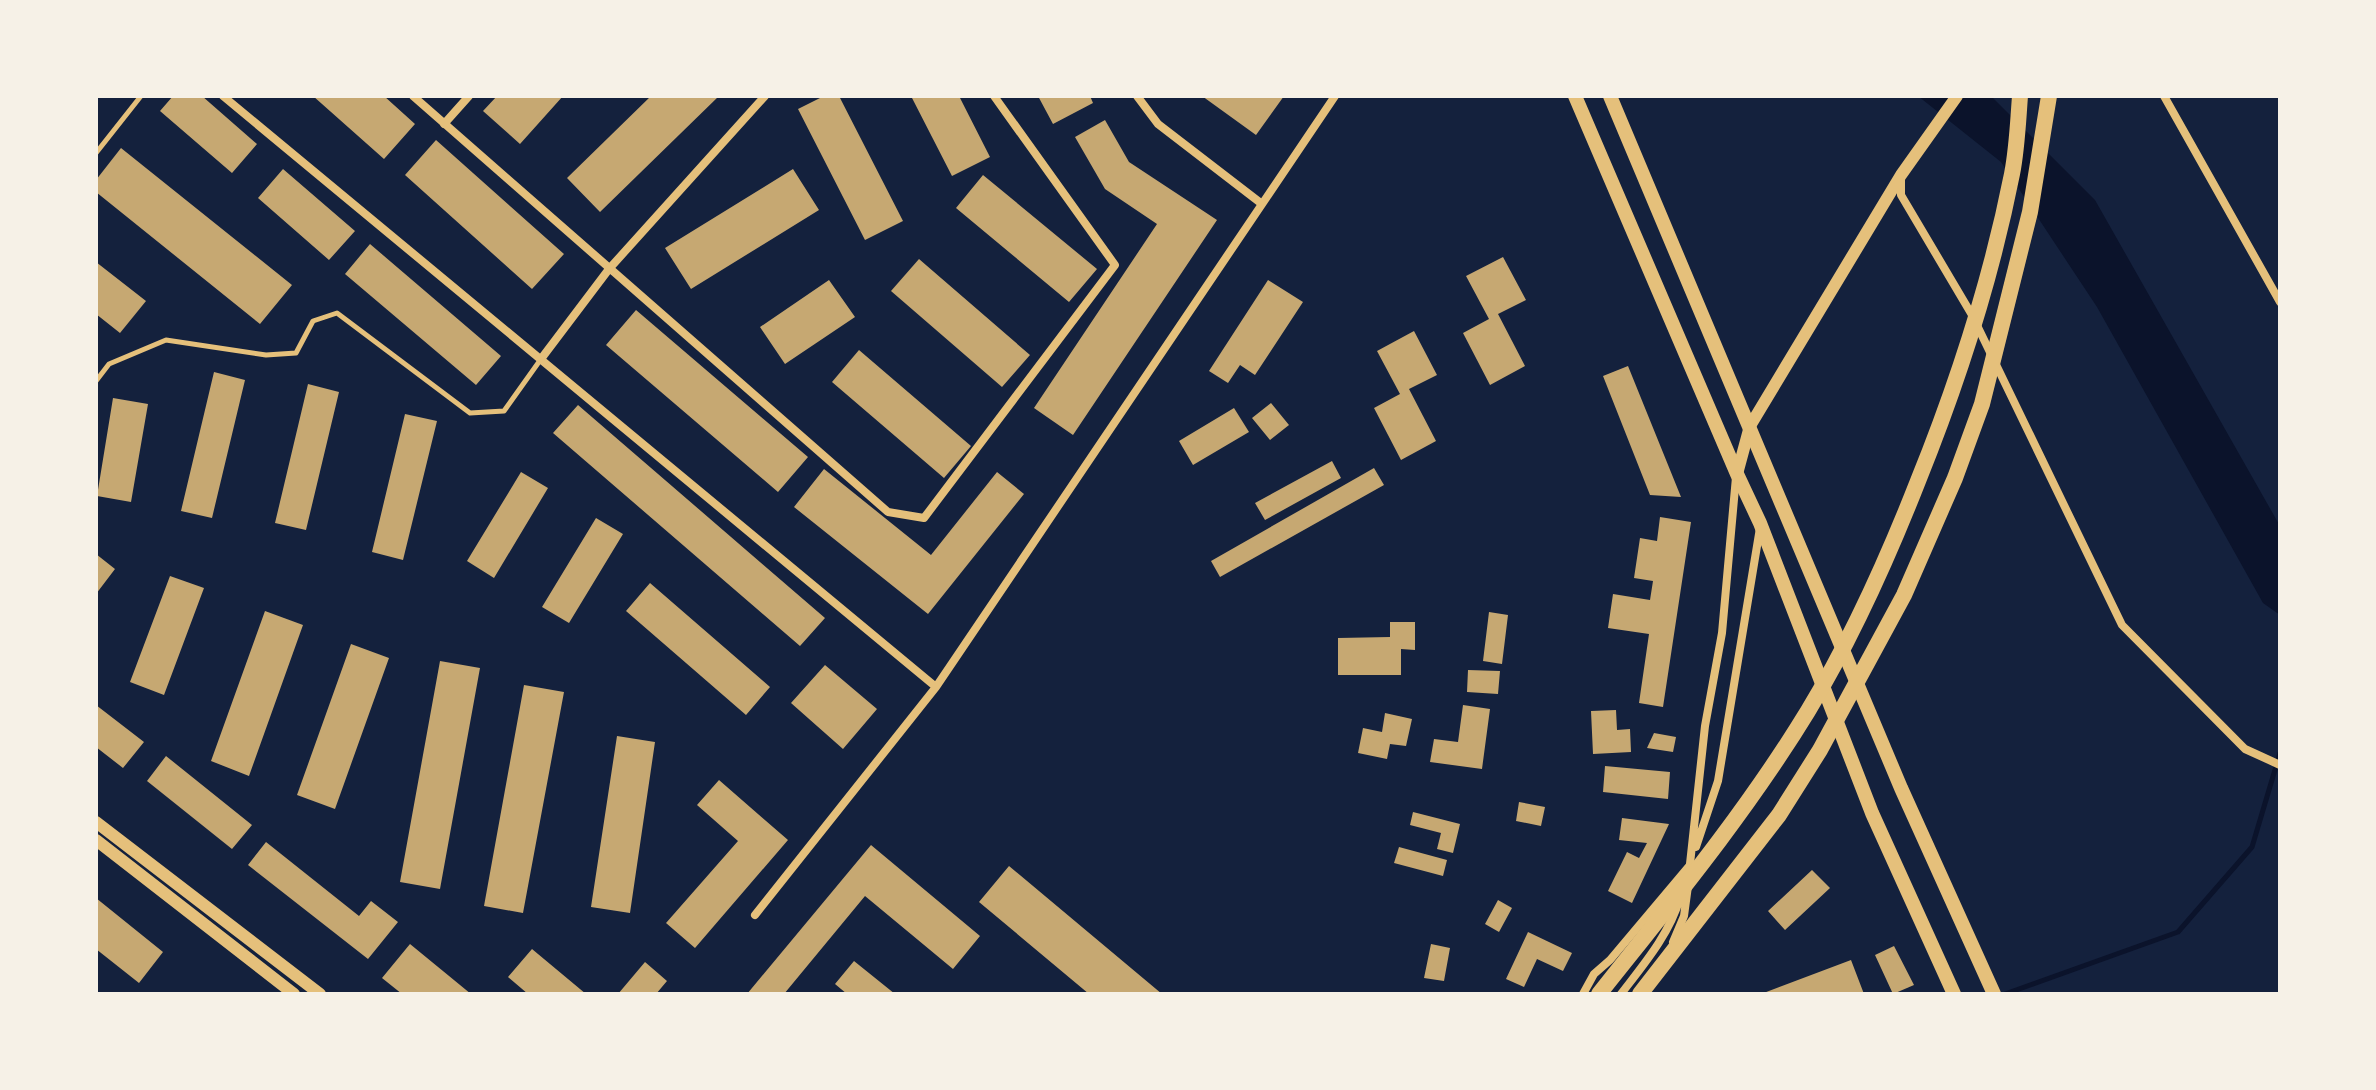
<svg xmlns="http://www.w3.org/2000/svg" width="2376" height="1090" viewBox="0 0 2376 1090" font-family="'DM Sans',sans-serif">
<rect width="100%" height="100%" fill="#14213d"/>
<path fill="#0b132b" d="M1918,96H1991L2095,200L2280,526V615L2263,603L2097,307L2001,162Z"/>
<g fill="none" stroke-linecap="round" stroke-linejoin="round">
<path stroke="#0b132b" stroke-width="5" d="M2005,994L2178,932L2252,847L2280,753"/>
</g>
<path fill="#c6a872" d="M173,96H202L257,144L232,173L160,111Z
M313,96H384L415,124L384,159Z
M497,96H563L520,144L483,111Z
M651,96H719L600,212L567,178Z
M824,96H839L903,221L865,240L798,109Z
M911,96H959L990,157L952,176Z
M1038,96H1090L1093,103L1053,124Z
M1202,96L1250,98L1284,96L1256,135Z
M1105,120L1129,162L1217,220L1073,435L1034,408L1157,224L1105,189L1075,137Z
M436,140L564,254L532,289L405,175Z
M121,148L292,285L260,324L96,192V180Z
M283,169L355,231L329,260L258,198Z
M793,169L819,210L691,289L665,248Z
M983,175L1097,269L1069,302L956,208Z
M370,244L501,356L476,385L345,274Z
M1503,257L1526,300L1498,314L1525,366L1490,385L1463,333L1489,319L1466,276Z
M919,259L1030,355L1002,387L891,291Z
M96,262L146,301L120,333L96,314Z
M829,280L855,317L785,364L760,327Z
M1268,280L1303,302L1255,375L1240,365L1228,383L1209,371Z
M636,310L808,457L778,492L606,345Z
M1414,331L1437,375L1409,389L1436,441L1401,460L1374,408L1400,394L1377,351Z
M859,350L971,446L944,478L832,382Z
M1628,366L1681,497L1650,495L1603,376Z
M214,372L245,380L212,518L181,511Z
M308,384L339,392L306,530L275,523Z
M113,398L148,404L131,502L97,496Z
M1271,403L1289,425L1270,440L1252,418Z
M578,405L825,618L800,646L553,433Z
M1234,408L1249,432L1193,465L1179,441Z
M405,414L437,421L403,560L372,552Z
M1332,461L1341,478L1265,520L1255,503Z
M1374,468L1384,485L1220,577L1211,561Z
M824,469L931,555L997,472L1024,494L928,614L794,507Z
M521,472L548,488L494,578L467,561Z
M1660,517L1691,522L1663,707L1639,703L1649,634L1608,628L1613,594L1650,600L1653,581L1634,578L1640,538L1657,541Z
M596,518L623,534L569,623L542,607Z
M96,554L115,569L96,594Z
M170,576L204,588L164,695L130,682Z
M650,583L770,687L746,715L626,611Z
M265,611L303,625L249,776L211,761Z
M1489,612L1508,615L1502,664L1483,661Z
M1390,622H1415V650L1401,649V675H1338V638L1390,637Z
M351,644L389,658L335,809L297,795Z
M440,661L480,668L440,889L400,882Z
M825,665L877,709L843,749L791,703Z
M1468,670L1500,671L1498,694L1467,692Z
M524,685L564,692L523,913L484,906Z
M96,705L144,742L123,768L96,747Z
M1463,705L1490,709L1482,769L1430,762L1434,739L1458,742Z
M1616,710L1617,730L1630,729L1631,752L1593,754L1591,711Z
M1385,713L1412,719L1406,746L1390,744L1387,759L1358,753L1363,728L1382,732Z
M1654,733L1676,737L1673,752L1647,748Z
M617,736L655,742L630,913L591,907Z
M166,756L252,825L232,849L147,781Z
M1605,766L1670,772L1668,799L1603,792Z
M719,780L788,840L695,948L666,923L738,841L697,805Z
M1519,802L1545,807L1541,826L1516,821Z
M1413,812L1460,824L1453,853L1437,849L1441,833L1410,825Z
M1622,818L1669,824L1632,903L1608,891L1627,852L1639,858L1647,843L1619,840Z
M266,842L359,916L371,901L398,922L368,959L248,865Z
M871,845L980,936L953,969L865,896L784,994H747Z
M1399,847L1447,860L1443,876L1394,863Z
M1009,866L1162,994H1089L979,902Z
M1812,870L1830,888L1785,930L1768,911Z
M96,898L163,952L139,983L96,949Z
M1498,900L1512,908L1499,932L1485,924Z
M1528,932L1572,953L1563,971L1537,959L1524,987L1506,979Z
M410,944L471,994H402L382,978Z
M1431,944L1450,948L1444,981L1424,978Z
M1894,946L1914,985L1893,994L1875,955Z
M532,949L586,994H528L508,977Z
M1851,960L1864,994H1761Z
M854,961L895,994H847L835,984Z
M645,962L667,981L656,994H618Z"/>
<g fill="none" stroke-linecap="round" stroke-linejoin="round">
<path stroke="#e5c07b" stroke-width="5" d="M96,153L141,96
M96,381L109,364L166,340L266,355L296,353L313,321L337,313L470,413L504,411L541,359"/>
<path stroke="#e5c07b" stroke-width="8" d="M223,96L936,687
M413,96L888,512L924,518L1115,265L994,96
M1137,96L1158,124L1262,204
M2164,96L2280,302
M444,124L469,96
M1901,175V195L1972,315L2122,625L2245,749L2280,765
M541,359L609,269L765,96
M1696,847L1718,781L1760,528
M1689,873L1705,726L1722,633L1736,477
M755,915L936,687L1335,96
M1673,942L1684,916L1688,886
M1583,994L1594,974L1610,960L1690,865
M1621,994C1644,964 1669,935 1680,898"/>
<path stroke="#e5c07b" stroke-width="12" d="M1737,474L1750,426L1901,175L1957,96
M96,822L320,994
M96,840L294,994"/>
<path stroke="#e5c07b" stroke-width="14" d="M1575,96L1737,474L1760,523L1872,813L1954,994
M1610,96L1901,788L1994,994"/>
<path stroke="#e5c07b" stroke-width="16" d="M1599,994C1672,902 1747,811 1808,711C1852,638 1887,560 1918,481C1958,382 1991,280 2012,174C2017,149 2018,122 2020,96
M1640,994L1779,815L1820,750L1904,595L1955,478L1982,404L2030,212L2049,96"/>
</g>
<rect width="2376" height="1090" fill="none" stroke="#f6f1e7" stroke-width="196"/>
</svg>
